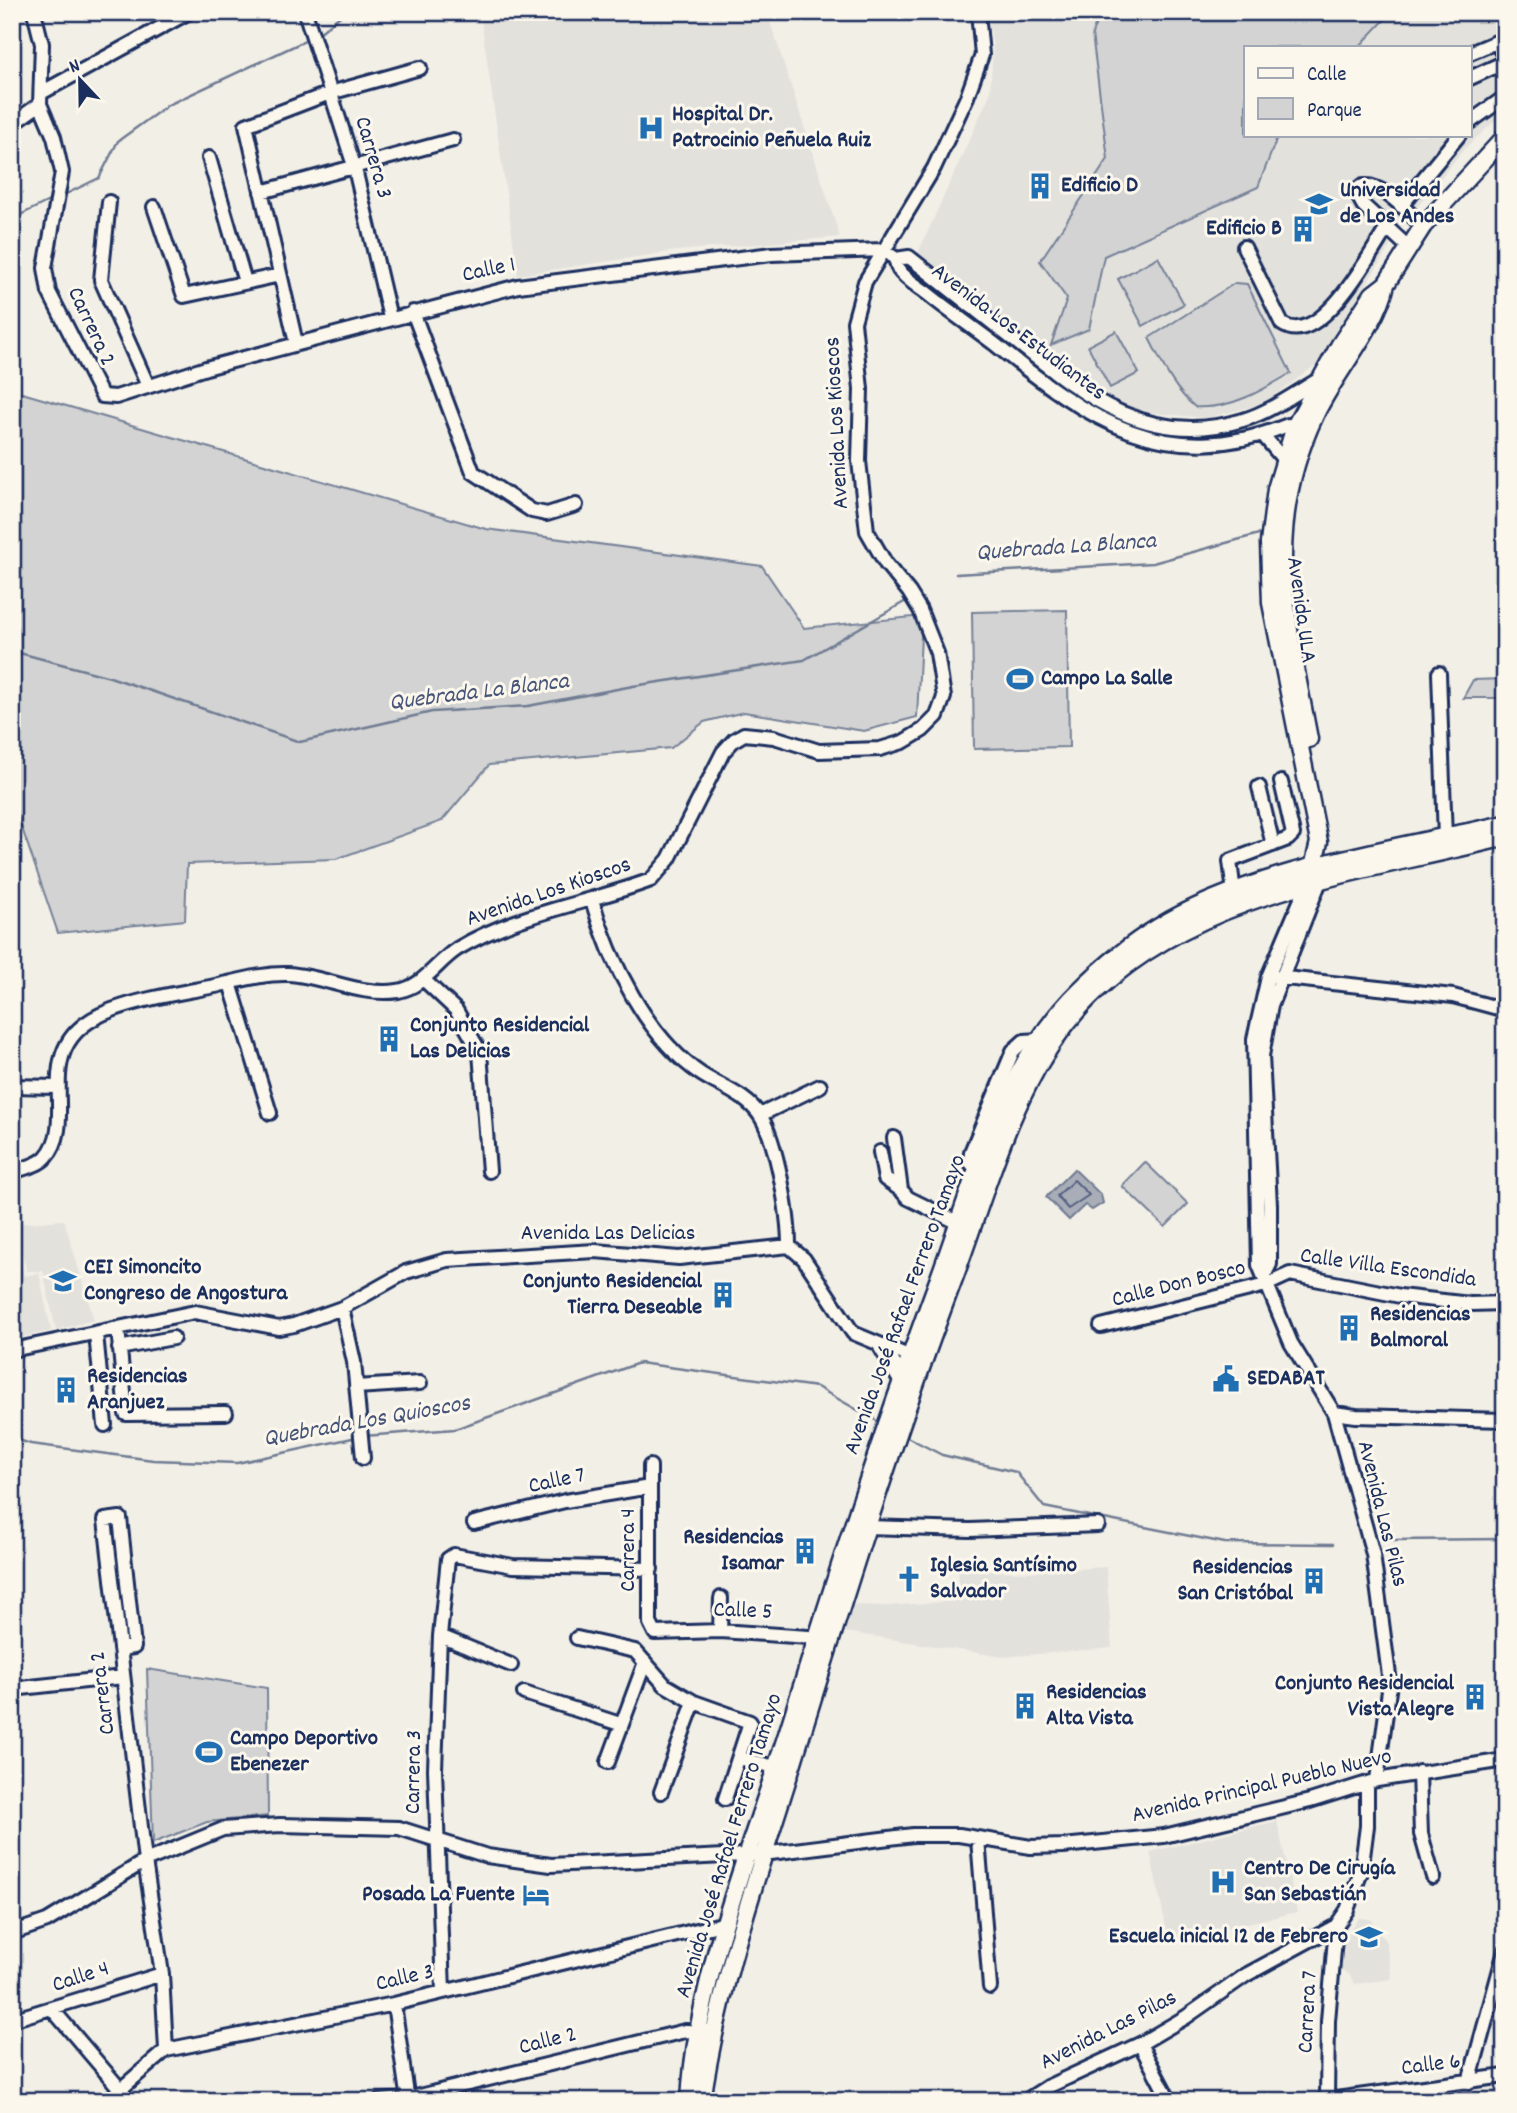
<svg xmlns="http://www.w3.org/2000/svg" width="1517" height="2113" viewBox="0 0 1517 2113" font-family="Dekko,sans-serif">
<rect width="100%" height="100%" fill="#f2efe6"/>
<filter id="ink" filterUnits="userSpaceOnUse"><feTurbulence type="fractalNoise" baseFrequency=".0143" numOctaves="2"/><feDisplacementMap in="SourceGraphic" scale="14" xChannelSelector="R" yChannelSelector="G"/><feConvolveMatrix kernelMatrix="1 2 1 2 8 2 1 2 1" color-interpolation-filters="sRGB"/></filter>
<g filter="url(#ink)">
<path fill="#e2e1dc" d="M480,12H579L580,19L616,12H767L840,237L676,251L518,275Z
M987,12H1100L1092,34L1108,159L1040,260L1068,298L1052,345L1089,329L1104,256L1258,187L1278,135H1470V47H1359L1392,12H1505V112L1464,149L1405,222L1316,365L1263,404L1206,418L1145,412L1095,392L918,253L990,94L993,46Z
M64,1220L94,1320L56,1330L43,1271H27L14,1224Z
M12,1236L24,1276L39,1273L51,1331L12,1339Z
M1106,1567L1112,1648L1003,1657L839,1631L849,1605L886,1606L957,1601L959,1570L1029,1572Z
M1277,1821L1297,1912L1169,1941L1150,1852Z
M1359,1918L1370,1919L1386,1942L1392,1979L1355,1984L1349,1974L1341,1969L1340,1955L1345,1951L1338,1944Z
M1505,2087V2101H1416Z"/>
<path fill="#d2d3d2" stroke="#768198" stroke-width="2" d="M1100,12H1392L1359,47H1246V135H1278L1258,187L1104,256L1089,329L1051,345L1067,299L1040,261L1108,159L1092,34Z
M1158,257L1184,304L1143,326L1118,279Z
M1235,283L1247,284L1291,373C1263,390 1230,410 1195,407C1173,389 1162,363 1149,338Z
M1116,331L1139,373L1110,388L1088,346Z
M12,390L486,529L762,566L804,628L922,616L917,717L864,731L744,712L704,722L671,748L489,765L442,821L336,859L187,864L185,920L58,933L12,799Z
M1067,610L1069,747L974,749L972,612Z
M1503,679V698H1463L1473,680Z
M1145,1162L1188,1204L1165,1227L1122,1186Z
M147,1669L267,1688L268,1816L207,1822L153,1843Z"/>
<path fill="#a9adb7" stroke="#707b93" stroke-width="2" d="M1074,1169L1101,1195L1103,1203L1092,1210L1085,1205L1069,1220L1046,1197Z"/>
<g fill="none" stroke-linecap="round" stroke-linejoin="round">
<path stroke="#546182" stroke-width="2" d="M1074,1180L1089,1195L1068,1209L1057,1196Z"/>
<path stroke="#707b93" stroke-width="2.5" d="M318,34L345,12
M64,195L99,178L118,141L168,105L309,39
M12,219L51,200
M956,574L1153,563L1259,534
M12,651L110,677L300,742L432,712L528,706L633,686L804,660L906,601
M364,1436L455,1429L639,1363L817,1387L877,1421
M12,1438L31,1444L153,1460L237,1463L357,1437
M909,1438L942,1455L1016,1472L1044,1507L1225,1543L1333,1544
M1390,1540L1505,1539"/>
<g stroke="#1b2f5e" stroke-width="18">
<path id="street" d="M34,12L42,44L40,104L54,137L62,172L45,268L49,292L102,396L116,397L206,368L518,286L772,254L883,250
M305,12L355,169L390,318
M1470,53L1496,42L1505,57
M1470,78L1505,62
M41,93L189,12
M1470,122L1505,97
M12,124L40,104
M209,158L245,282
M261,192L453,140
M109,202L101,280L148,386
M1401,206L1459,135
M154,207L184,296L280,275
M1244,247L1282,324C1320,350 1371,252 1387,228
M1409,248L1363,205L1357,194L1360,187C1381,180 1408,213 1423,226
M892,256C898,261 895,263 899,270C905,279 919,287 928,294C950,312 974,328 996,345C1088,420 1166,474 1288,425
M896,259L909,257C944,285 979,312 1014,340C1083,395 1148,449 1243,420C1270,412 1294,394 1318,380
M413,312L473,472L532,511L547,514L576,505
M296,343L246,125L330,93L420,68
M1263,435L1284,460
M1439,673L1445,838
M1259,787L1273,845
M1307,885L1268,977L1254,1039L1259,1265L1291,1343L1334,1413L1373,1554L1390,1683L1377,1780
M1234,893L1230,861L1288,839L1293,834L1281,782
M592,900C609,960 647,1038 701,1074C721,1087 747,1095 761,1117C777,1143 789,1215 789,1246
M1276,977L1453,996L1505,1010
M423,979L456,1010L480,1052L489,1171
M230,983L270,1113
M12,1086L56,1087
M760,1115L820,1086
M894,1138L901,1190L908,1198L959,1223
M880,1152L885,1179L901,1190
M12,1172C23,1168 38,1166 46,1157C82,1117 22,1043 112,1010C144,998 181,993 215,986C238,981 264,973 288,974C325,976 361,997 398,991C423,987 437,962 457,949C516,913 587,904 651,880L669,859L723,752L734,740L744,734L774,737L819,751L880,749L903,742L923,730L937,716L944,697L937,653L920,610L909,592L886,564L867,531L859,461L861,389L854,322L865,282L934,168L967,97L982,55L978,12
M979,1172L970,1162L971,1152L1013,1051L1024,1041L1039,1040
M789,1246L804,1259L853,1333L918,1360
M1265,1274L1270,1264V1205L1262,1056L1271,1005L1320,881
M342,1308L354,1362L363,1458
M1101,1326L1266,1285L1290,1274L1400,1296L1470,1304L1505,1303
M118,1328L126,1414L226,1413
M96,1334L105,1425
M119,1348L173,1338
M12,1350L195,1312L279,1328L294,1325L342,1308L406,1272L447,1260L595,1251L679,1258L789,1246
M356,1387L420,1383
M1334,1413L1356,1416L1505,1420
M650,1466V1623L655,1633L720,1631L823,1638
M474,1523L565,1501L650,1487
M866,1527L970,1530L1098,1525
M720,1631L721,1598
M440,1636L511,1665
M577,1638L635,1651L665,1685L694,1702L750,1722L725,1799
M120,1649L134,1647L120,1518L105,1520L145,1861L162,1974L166,2050
M12,1689L123,1677
M524,1693L620,1724
M739,1758L775,1767
M608,1762L645,1662
M1419,1772L1421,1834L1433,1877
M661,1792L694,1702
M978,1839L990,1987
M12,1933L47,1921L145,1861L223,1829L280,1825L399,1828L487,1856L551,1865L763,1854L913,1835H959L1031,1847L1063,1846L1164,1836L1310,1801L1377,1780L1505,1760
M443,1992L435,1769L440,1636L448,1559L454,1555L513,1566L651,1569
M394,2004L408,2101
M52,2009L121,2090
M12,2020L162,1974
M1140,2044L1170,2101
M1469,2082L1505,1951
M1327,2099L1328,2021L1336,1926
M107,2101L166,2050L394,2004L726,1923
M379,2101L407,2099L685,2031L714,2032
M1025,2101L1047,2087L1140,2044L1186,2017L1246,1975L1336,1926L1347,1910L1361,1872L1367,1826V1783
M1321,2101L1505,2076"/>
</g>
<g stroke="#1b2f5e" stroke-width="21">
<path id="secondary" d="M1309,739C1287,622 1261,529 1315,415C1334,374 1378,325 1386,284
M1311,876L1319,842L1271,603L1269,543L1276,489L1295,426L1339,346L1373,294L1386,284L1423,226L1505,137
M882,1347L901,1379
M690,2101C696,1971 760,1827 797,1702C841,1559 887,1418 939,1278C975,1180 1003,1065 1080,990C1103,967 1129,945 1157,928C1250,870 1397,848 1505,824
M702,2101C719,1984 758,1874 793,1762C843,1600 893,1439 953,1281C990,1183 1017,1064 1097,990C1209,887 1362,874 1505,837"/>
</g>
<use href="#street" stroke="#fbf7ec" stroke-width="12"/>
<use href="#secondary" stroke="#fbf7ec" stroke-width="16"/>
</g>
</g>
<defs>
<g id="hospital-bare" transform="scale(2.1)"><path d="M-5-5h3v3.5h4V-5h3V5h-3V1.5h-4V5h-3Z" fill="#1f6fb2" stroke="#fbf7ec" stroke-width="2.5" paint-order="stroke"/></g>
<g id="building-bare" transform="scale(2.1)"><path d="M-4-6H4V6H1V3H-1V6H-4ZM-2.5-4.3h1.7v1.8h-1.7ZM.8-4.3h1.7v1.8H.8ZM-2.5-1h1.7V.8h-1.7ZM.8-1h1.7V.8H.8Z" fill="#1f6fb2" stroke="#fbf7ec" stroke-width="2.5" paint-order="stroke"/></g>
<g id="university-bare" transform="scale(2.1)"><path d="M0-5L7-2L0 1L-7-2ZM-4 1L0 2.5L4 1V4Q0 6-4 4Z" fill="#1f6fb2" stroke="#fbf7ec" stroke-width="2.5" paint-order="stroke"/></g>
<g id="stadium-bare" transform="scale(2.1)"><path d="M0-5a6.5 5 0 1 0 0 10a6.5 5 0 1 0 0-10ZM-3.5-1.8h7v3.6h-7Z" fill="#1f6fb2" stroke="#fbf7ec" stroke-width="2.5" paint-order="stroke"/></g>
<g id="school-bare" transform="scale(2.1)"><path d="M0-5L7-2L0 1L-7-2ZM-4 1L0 2.5L4 1V4Q0 6-4 4Z" fill="#1f6fb2" stroke="#fbf7ec" stroke-width="2.5" paint-order="stroke"/></g>
<g id="civic-bare" transform="scale(2.1)"><path d="M-.6-6.5H3V-4.5H.6V-3L4-1V1h2V6H-6V1h2V-1L-.6-3ZM-1.2 2.5V6h2.4V2.5Z" fill="#1f6fb2" stroke="#fbf7ec" stroke-width="2.5" paint-order="stroke"/></g>
<g id="church-bare" transform="scale(2.1)"><path d="M-1.2-6h2.4v3.5h3.3v2.4h-3.3V6h-2.4V-.1h-3.3v-2.4h3.3Z" fill="#1f6fb2" stroke="#fbf7ec" stroke-width="2.5" paint-order="stroke"/></g>
<g id="hotel-bare" transform="scale(2.1)"><path d="M-6-4.5h1.5V1H6V5H4.5V3h-9V5H-6ZM-4 0a1.8 1.8 0 1 1 3.6 0ZM.5 0V-2.5h3Q6-2.5 6 0Z" fill="#1f6fb2" stroke="#fbf7ec" stroke-width="2.5" paint-order="stroke"/></g>
</defs>
<g fill-rule="evenodd">
<use href="#hospital-bare" x="651" y="128"/>
<use href="#building-bare" x="1040" y="186"/>
<use href="#university-bare" x="1319" y="204"/>
<use href="#building-bare" x="1303" y="229"/>
<use href="#stadium-bare" x="1020" y="679"/>
<use href="#building-bare" x="389" y="1039"/>
<use href="#school-bare" x="63" y="1281"/>
<use href="#building-bare" x="723" y="1295"/>
<use href="#building-bare" x="1349" y="1328"/>
<use href="#civic-bare" x="1226" y="1379"/>
<use href="#building-bare" x="66" y="1390"/>
<use href="#building-bare" x="805" y="1551"/>
<use href="#church-bare" x="909" y="1579"/>
<use href="#building-bare" x="1314" y="1581"/>
<use href="#building-bare" x="1475" y="1697"/>
<use href="#building-bare" x="1025" y="1706"/>
<use href="#stadium-bare" x="209" y="1752"/>
<use href="#hospital-bare" x="1223" y="1882"/>
<use href="#hotel-bare" x="536" y="1895"/>
<use href="#school-bare" x="1369" y="1937"/>
</g>
<g text-anchor="middle" dominant-baseline="central" stroke-width="6" stroke-linejoin="round" paint-order="stroke">
<g font-size="23" font-weight="bold" fill="#1b2f5e" stroke="#fbf7ec" text-anchor="start">
<text x="672" y="115">Hospital Dr.<tspan x="672" dy="26">Patrocinio Peñuela Ruiz</tspan></text>
<text x="1061" y="186">Edificio D</text>
<text x="1340" y="191">Universidad<tspan x="1340" dy="26">de Los Andes</tspan></text>
<text x="1282" y="229" text-anchor="end">Edificio B</text>
<text x="1041" y="679">Campo La Salle</text>
<text x="410" y="1026">Conjunto Residencial<tspan x="410" dy="26">Las Delicias</tspan></text>
<text x="84" y="1268">CEI Simoncito<tspan x="84" dy="26">Congreso de Angostura</tspan></text>
<text x="702" y="1282" text-anchor="end">Conjunto Residencial<tspan x="702" dy="26">Tierra Deseable</tspan></text>
<text x="1370" y="1315">Residencias<tspan x="1370" dy="26">Balmoral</tspan></text>
<text x="87" y="1377">Residencias<tspan x="87" dy="26">Aranjuez</tspan></text>
<text x="1247" y="1379">SEDABAT</text>
<text x="784" y="1538" text-anchor="end">Residencias<tspan x="784" dy="26">Isamar</tspan></text>
<text x="930" y="1566">Iglesia Santísimo<tspan x="930" dy="26">Salvador</tspan></text>
<text x="1293" y="1568" text-anchor="end">Residencias<tspan x="1293" dy="26">San Cristóbal</tspan></text>
<text x="1454" y="1684" text-anchor="end">Conjunto Residencial<tspan x="1454" dy="26">Vista Alegre</tspan></text>
<text x="1046" y="1693">Residencias<tspan x="1046" dy="26">Alta Vista</tspan></text>
<text x="230" y="1739">Campo Deportivo<tspan x="230" dy="26">Ebenezer</tspan></text>
<text x="1244" y="1869">Centro De Cirugía<tspan x="1244" dy="26">San Sebastián</tspan></text>
<text x="515" y="1895" text-anchor="end">Posada La Fuente</text>
<text x="1348" y="1937" text-anchor="end">Escuela inicial 12 de Febrero</text>
</g>
<g font-size="23" fill="#1b2f5e" stroke="#fbf7ec">
<text transform="translate(372 158) rotate(74)">Carrera 3</text>
<text transform="translate(489 271) rotate(-12)">Calle 1</text>
<text transform="translate(90 327) rotate(65)">Carrera 2</text>
<text transform="translate(1018 333) rotate(37)">Avenida Los Estudiantes</text>
<text transform="translate(838 423) rotate(-93)">Avenida Los Kioscos</text>
<text transform="translate(1300 610) rotate(82)">Avenida ULA</text>
<text transform="translate(549 893) rotate(-19)">Avenida Los Kioscos</text>
<text x="608" y="1234">Avenida Las Delicias</text>
<text transform="translate(1388 1269) rotate(8)">Calle Villa Escondida</text>
<text transform="translate(1179 1285) rotate(-14)">Calle Don Bosco</text>
<text transform="translate(906 1305) rotate(-70)">Avenida José Rafael Ferrero Tamayo</text>
<text transform="translate(557 1482) rotate(-12)">Calle 7</text>
<text transform="translate(1381 1514) rotate(76)">Avenida Las Pilas</text>
<text transform="translate(629 1550) rotate(-90)">Carrera 4</text>
<text transform="translate(743 1612) rotate(2)">Calle 5</text>
<text transform="translate(104 1693) rotate(-97)">Carrera 2</text>
<text transform="translate(415 1772) rotate(-89)">Carrera 3</text>
<text transform="translate(1262 1787) rotate(-13)">Avenida Principal Pueblo Nuevo</text>
<text transform="translate(730 1846) rotate(-73)">Avenida José Rafael Ferrero Tamayo</text>
<text transform="translate(81 1978) rotate(-18)">Calle 4</text>
<text transform="translate(405 1979) rotate(-13)">Calle 3</text>
<text transform="translate(1309 2012) rotate(-87)">Carrera 7</text>
<text transform="translate(1109 2031) rotate(-27)">Avenida Las Pilas</text>
<text transform="translate(548 2042) rotate(-14)">Calle 2</text>
<text transform="translate(1431 2066) rotate(-7)">Calle 6</text>
</g>
<g font-size="24" font-style="italic" fill="#465579" stroke="#fbf7ec">
<text transform="translate(1066 548) rotate(-4)">Quebrada La Blanca</text>
<text transform="translate(479 693) rotate(-7)">Quebrada La Blanca</text>
<text transform="translate(367 1422) rotate(-10)">Quebrada Los Quioscos</text>
</g>
</g>
<rect width="1517" height="2113" fill="none" stroke="#fbf7ec" stroke-width="42"/>
<rect x="21" y="21" width="1475" height="2071" fill="none" stroke="#1b2f5e" stroke-width="2.5" filter="url(#ink)"/>
<rect x="1244" y="46" width="228" height="91" fill="#fbf7ec" stroke="#a1a7b3" stroke-width="2"/>
<rect x="1258" y="68" width="35" height="10" fill="#fbf7ec" stroke="#a1a7b3" stroke-width="2"/>
<text x="1307" y="80" font-size="21" fill="#1b2f5e">Calle</text>
<rect x="1258" y="98" width="35" height="21" fill="#d2d3d2" stroke="#a1a7b3" stroke-width="2"/>
<text x="1307" y="116" font-size="21" fill="#1b2f5e">Parque</text>
<g transform="translate(80 80) rotate(338)" stroke="#fbf7ec" stroke-width="5" paint-order="stroke">
<path d="M0-5L12 26L0 18L-12 26Z" fill="#1b2f5e"/>
<text y="-10" font-size="19" font-weight="bold" text-anchor="middle" fill="#1b2f5e">N</text>
</g>
</svg>
